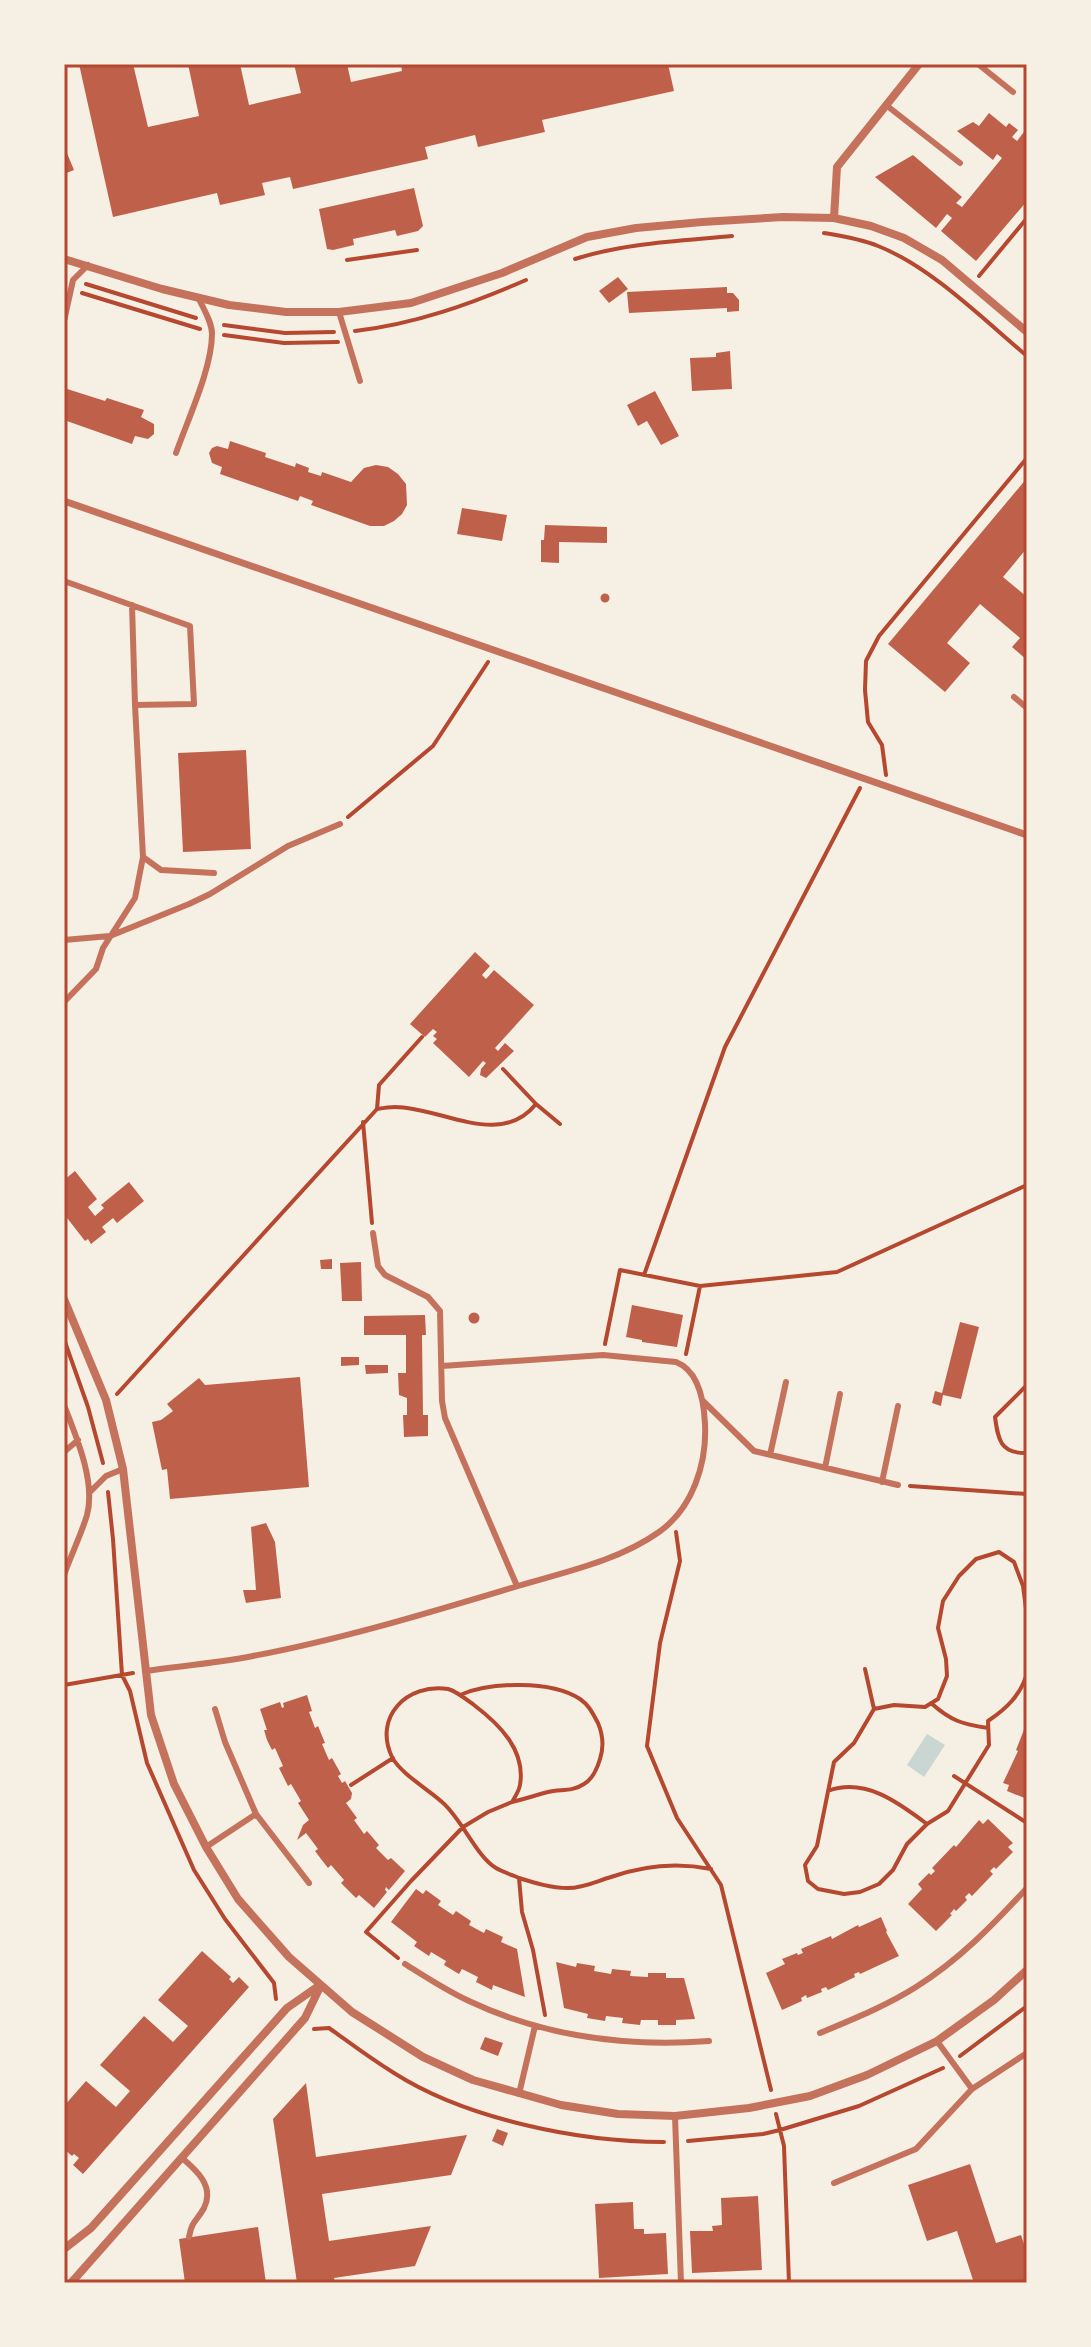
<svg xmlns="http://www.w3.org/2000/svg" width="1091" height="2347" viewBox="0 0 1091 2347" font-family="'Titillium Web',sans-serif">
<rect width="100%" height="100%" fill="#f6efe4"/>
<path fill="#c9d6d2" d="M927,1734L945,1745L924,1777L907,1765Z"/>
<path fill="#bf614a" d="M79,64H133L148,127L199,116L188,64H240L249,105L301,93L294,64H347L351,82L402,71L401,64H668L674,91L542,120L545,132L478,147L475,135L425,147L428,159L293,189L290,177L262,183L265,195L220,205L217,193L113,217Z
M989,113L1006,127L1009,123L1018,130L1012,137L1017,141L1027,128V201L976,261L941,231L952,218L947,214L936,228L875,177L913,155L962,197L956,203L962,207L1002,158L997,154L993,160L957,131L973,122L979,126Z
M64,146L74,170L64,174Z
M414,188L423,226L418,231L397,236L395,230L353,239L354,245L333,250L327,249L319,209Z
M618,277L628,289L609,303L599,291Z
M727,287V293H733L739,300V311L727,312V308L629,313L627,292Z
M730,351L732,389L692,391L690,358L716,357V353Z
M64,388L105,401L107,398L144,410L141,417L154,424V434L148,439L135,436L132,444L64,420Z
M655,391L679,436L661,445L647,421L638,426L627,405Z
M230,441L266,453L265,457L295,467L296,463L309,468L308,472L321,476L322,472L351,482L364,468L376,465L388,467L398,474L406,484L407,505L402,514L394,521L384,526H370L311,505L313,501L300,496L298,501L220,474L222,467L212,463L209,453L212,448L217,446L228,449Z
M1027,478V548L1003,577L1027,597V660L1012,647L1020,638L980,604L947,643L970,663L945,692L888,644Z
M462,508L507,515L502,541L457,534Z
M545,525L607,527V543L559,542V563L541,562V540H544Z
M600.5 598a4.5 4.5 0 1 1 9 0a4.5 4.5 0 1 1-9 0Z
M246,750L251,849L183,852L178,753Z
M475,952L490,966L482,975L486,979L494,970L534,1005L495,1048L498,1051L505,1043L514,1051L486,1078L480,1075L481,1069L486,1063L483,1061L469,1077L433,1043L437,1039L433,1036L437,1032L433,1029L425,1037L410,1024Z
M75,1171L97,1199L88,1207L95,1216L104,1208L101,1205L129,1182L144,1201L117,1223L113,1218L102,1227L106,1232L91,1244L88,1239L85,1241L64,1214V1180Z
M332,1259V1269H321L320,1260Z
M361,1262L362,1301H342L340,1263Z
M632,1305L683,1315L677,1347L642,1342V1340L626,1337Z
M468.5 1318a5.5 5.5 0 1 1 11 0a5.5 5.5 0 1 1-11 0Z
M425,1315L426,1335H422L423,1415H428V1436L404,1437L403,1415H407V1398L399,1395L398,1373H406V1335H364V1316Z
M960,1322L979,1327L961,1399L943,1395L941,1406L932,1403L935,1391L942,1393Z
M341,1357H359V1365L341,1366Z
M365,1365H388V1373L366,1374Z
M300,1377L309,1487L170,1499L167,1469L162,1470L152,1422L161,1420L173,1411L167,1404L199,1378L205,1385Z
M266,1523L275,1542L281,1598L246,1603L243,1590H256L251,1527Z
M307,1695L312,1711L309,1712L315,1728L318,1726L325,1743L322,1744L329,1760L332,1758L341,1774L338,1776L342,1783L345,1781L352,1793L351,1799L346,1803L357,1818L354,1820L364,1834L367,1831L379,1845L376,1848L388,1860L391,1858L405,1871L389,1890L386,1887L385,1890L387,1892L374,1908L359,1895L356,1898L341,1883L344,1880L331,1865L328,1868L321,1859L315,1851L318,1849L306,1833L297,1840L303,1825L309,1820L298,1803L301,1801L291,1784L288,1786L279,1768L283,1766L275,1748L272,1750L267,1740L264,1730H267L260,1709L280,1702L282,1708L284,1707L283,1703Z
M1027,1722V1799L1007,1791L1009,1785L1003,1783L1018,1751L1016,1750Z
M988,1819L1013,1843L1008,1847L1013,1852L996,1869L994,1867L990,1871L993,1874L972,1896L969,1893L965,1897L967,1900L956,1911L954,1909L950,1914L952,1915L936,1931L908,1904L922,1889L918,1884L929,1873L931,1875L935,1871L932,1868L954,1845L956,1847L979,1820L983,1824Z
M416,1889L423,1894L426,1890L441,1901L438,1905L453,1915L456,1911L471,1921L469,1925L484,1933L486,1929L503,1937L501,1942L517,1949L525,1997L493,1985L492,1990L476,1982L478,1977L462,1969L459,1974L444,1965L446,1961L431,1952L429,1956L414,1946L417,1942L391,1922Z
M881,1917L887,1931L886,1932L899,1956L860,1974L859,1972L854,1974L855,1977L828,1990L826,1987L821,1989L822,1992L807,1998L806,1995L801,1998L802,2001L782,2010L766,1973L785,1964L782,1959L797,1953L798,1955L803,1953L801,1949L831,1936L832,1939L858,1925L859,1927Z
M202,1951L231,1977L229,1979L233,1983L239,1977L249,1987L83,2174L73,2165L79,2158L74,2154L72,2156L64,2149V2106L86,2081L116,2107L130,2091L100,2065L144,2016L173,2042L188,2026L158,2000Z
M556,1962L576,1967L577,1963L595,1966L594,1971L611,1974L612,1969L631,1971L630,1976L648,1977V1973H666V1978H684L695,2019L676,2020V2025H658V2020H641L640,2025L622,2023L623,2018L606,2016L605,2021L587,2018L588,2014L564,2008Z
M485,2037L503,2043L498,2056L480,2049Z
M306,2083L316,2157L467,2135L451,2175L322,2194L329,2241L431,2226L415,2266L334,2278L335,2283H297L273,2119Z
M497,2129L508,2133L503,2146L492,2141Z
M970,2164L996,2243L1021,2235L1027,2253V2283H974L957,2231L927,2241L908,2185Z
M758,2196L762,2270L692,2273L690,2231H713L712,2226L722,2225L721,2198Z
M633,2202L634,2229H644V2234L666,2233L668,2274L599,2278L595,2204Z
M258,2227L266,2283H185L179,2239Z"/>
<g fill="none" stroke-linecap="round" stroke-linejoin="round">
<path stroke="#b5482f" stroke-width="4" d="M824,233C842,236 861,239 878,246C930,266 984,320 1027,356
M575,259C625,243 679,241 732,236
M347,260L417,250
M979,276L1027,218
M86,284L196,318
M82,293L200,329
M224,325L285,333L334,332
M355,331C415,324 471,304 526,280
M224,335L284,343L338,342
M886,775L882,745L868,722L865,690L866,661L879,636L1027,458
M348,817L433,746L488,662
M503,1069L536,1104L560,1124
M377,1109L379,1085L422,1037
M363,1122L372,1223
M644,1275L725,1047L860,788
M65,1342L88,1407L103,1463
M605,1344L620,1270L700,1286L837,1272L1027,1185
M686,1354L700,1286
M1027,1385L995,1417C998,1439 1000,1454 1027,1453
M117,1394L377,1109C383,1108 389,1107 395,1107C441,1107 500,1149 536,1104
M910,1486L1027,1494
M108,1492L113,1539L122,1675L130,1691L147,1763L194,1870L225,1919L274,1983L276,1999
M676,1532L680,1561L660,1643L647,1746L677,1818L721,1885L771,2090
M865,1669L874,1709L854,1743L834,1762L817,1846L805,1865L808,1881L818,1889L844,1894L860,1892L879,1884L893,1870L907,1844L927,1824L948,1811L989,1745L988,1721C1006,1709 1021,1695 1027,1673
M64,1685L133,1673
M460,1695C490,1682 551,1680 580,1699C589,1705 593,1714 598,1723C603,1735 604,1747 600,1759C597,1769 593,1779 584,1784C572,1792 561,1789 548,1792C536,1795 525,1799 512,1802
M931,1703C951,1721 962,1724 988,1728
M874,1709L894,1705L925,1707L938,1699L947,1676L946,1659L938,1628L943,1601L959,1576L976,1559L999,1552L1014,1562L1023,1586L1027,1616
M954,1776L1027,1823
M351,1785L393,1758
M828,1791C865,1777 899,1803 927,1824
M519,1878C535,1883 551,1888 568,1888C584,1888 597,1881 611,1877C645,1865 676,1862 711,1869
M398,1958L366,1932L411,1881L463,1827L488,1812L512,1802C515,1797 519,1791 520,1785C526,1750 499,1724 474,1705C466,1699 456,1691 448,1689C407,1683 373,1717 392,1757C400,1773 429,1790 442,1802C462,1819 476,1856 496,1868C503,1872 512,1875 519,1878L522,1912L533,1950L545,2015
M314,2029L329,2028C350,2043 371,2059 394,2073C466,2119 579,2142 664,2142
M960,2056L1027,2006
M776,2114L784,2146L789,2283
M688,2141L763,2134L780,2130L859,2106L943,2068"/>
<path stroke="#c5725c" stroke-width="6" d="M978,64L1013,92
M886,105L960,163
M339,312L360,381
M64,321L73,280L88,265
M176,453C188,419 212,368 212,334C212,322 204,310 199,299
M64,581L190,626L194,704L135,705L143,857L135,898L103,948L96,969L64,1002
M132,605L135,705
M1014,697L1027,708
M143,857L161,870L214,873
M64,940L110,936L189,904L210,894L288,846L340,824
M373,1233L378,1266L385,1275L428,1297L440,1311L442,1401L445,1418L517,1586
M703,1401L754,1451L898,1485
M64,1405C76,1436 96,1482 87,1515C81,1535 71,1555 64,1575
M64,1452L78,1440
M770,1455L786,1382
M825,1468L840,1394
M882,1482L898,1406
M90,1492L106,1476L123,1469
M145,1671C181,1666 217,1663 253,1656C343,1639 431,1612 518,1586C565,1572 618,1561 659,1532C693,1508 707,1463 705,1424C704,1402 699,1371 676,1362L603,1355L442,1366
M215,1709L225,1742L256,1814L309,1883
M206,1847L256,1814
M405,1964C426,1977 447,1991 469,2001C545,2037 627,2047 709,2041
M820,2033C853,2019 886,2006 916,1987C959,1960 993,1925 1027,1888
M972,2089L1027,2053
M519,2094L535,2026
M675,2116L681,2283
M182,2158C196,2170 215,2186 204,2208C197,2221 192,2220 189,2237
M834,2183L916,2149L972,2089L937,2041"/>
<path stroke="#c5725c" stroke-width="7" d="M64,501L1027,835"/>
<path stroke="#c5725c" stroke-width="8" d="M834,218L837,167L919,64
M64,259L162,289L229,305L286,312H339L411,303L502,273L587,237L636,228L702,222L783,217L834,218L871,226L904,238L942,260L1027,332
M64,1299L106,1400L123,1469L151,1715L174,1784L206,1847L238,1899L289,1957L352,2012L423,2057L473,2080L561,2105L618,2114L675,2116L749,2108L810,2096L867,2075L937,2041L994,2000L1027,1970
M64,2249L91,2228L287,2008L320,1985
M71,2283L305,2018L321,1985"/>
</g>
<rect width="1091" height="2347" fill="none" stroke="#f6efe4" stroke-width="132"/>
<rect x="66" y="66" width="959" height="2215" fill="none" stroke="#b5482f" stroke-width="3"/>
</svg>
